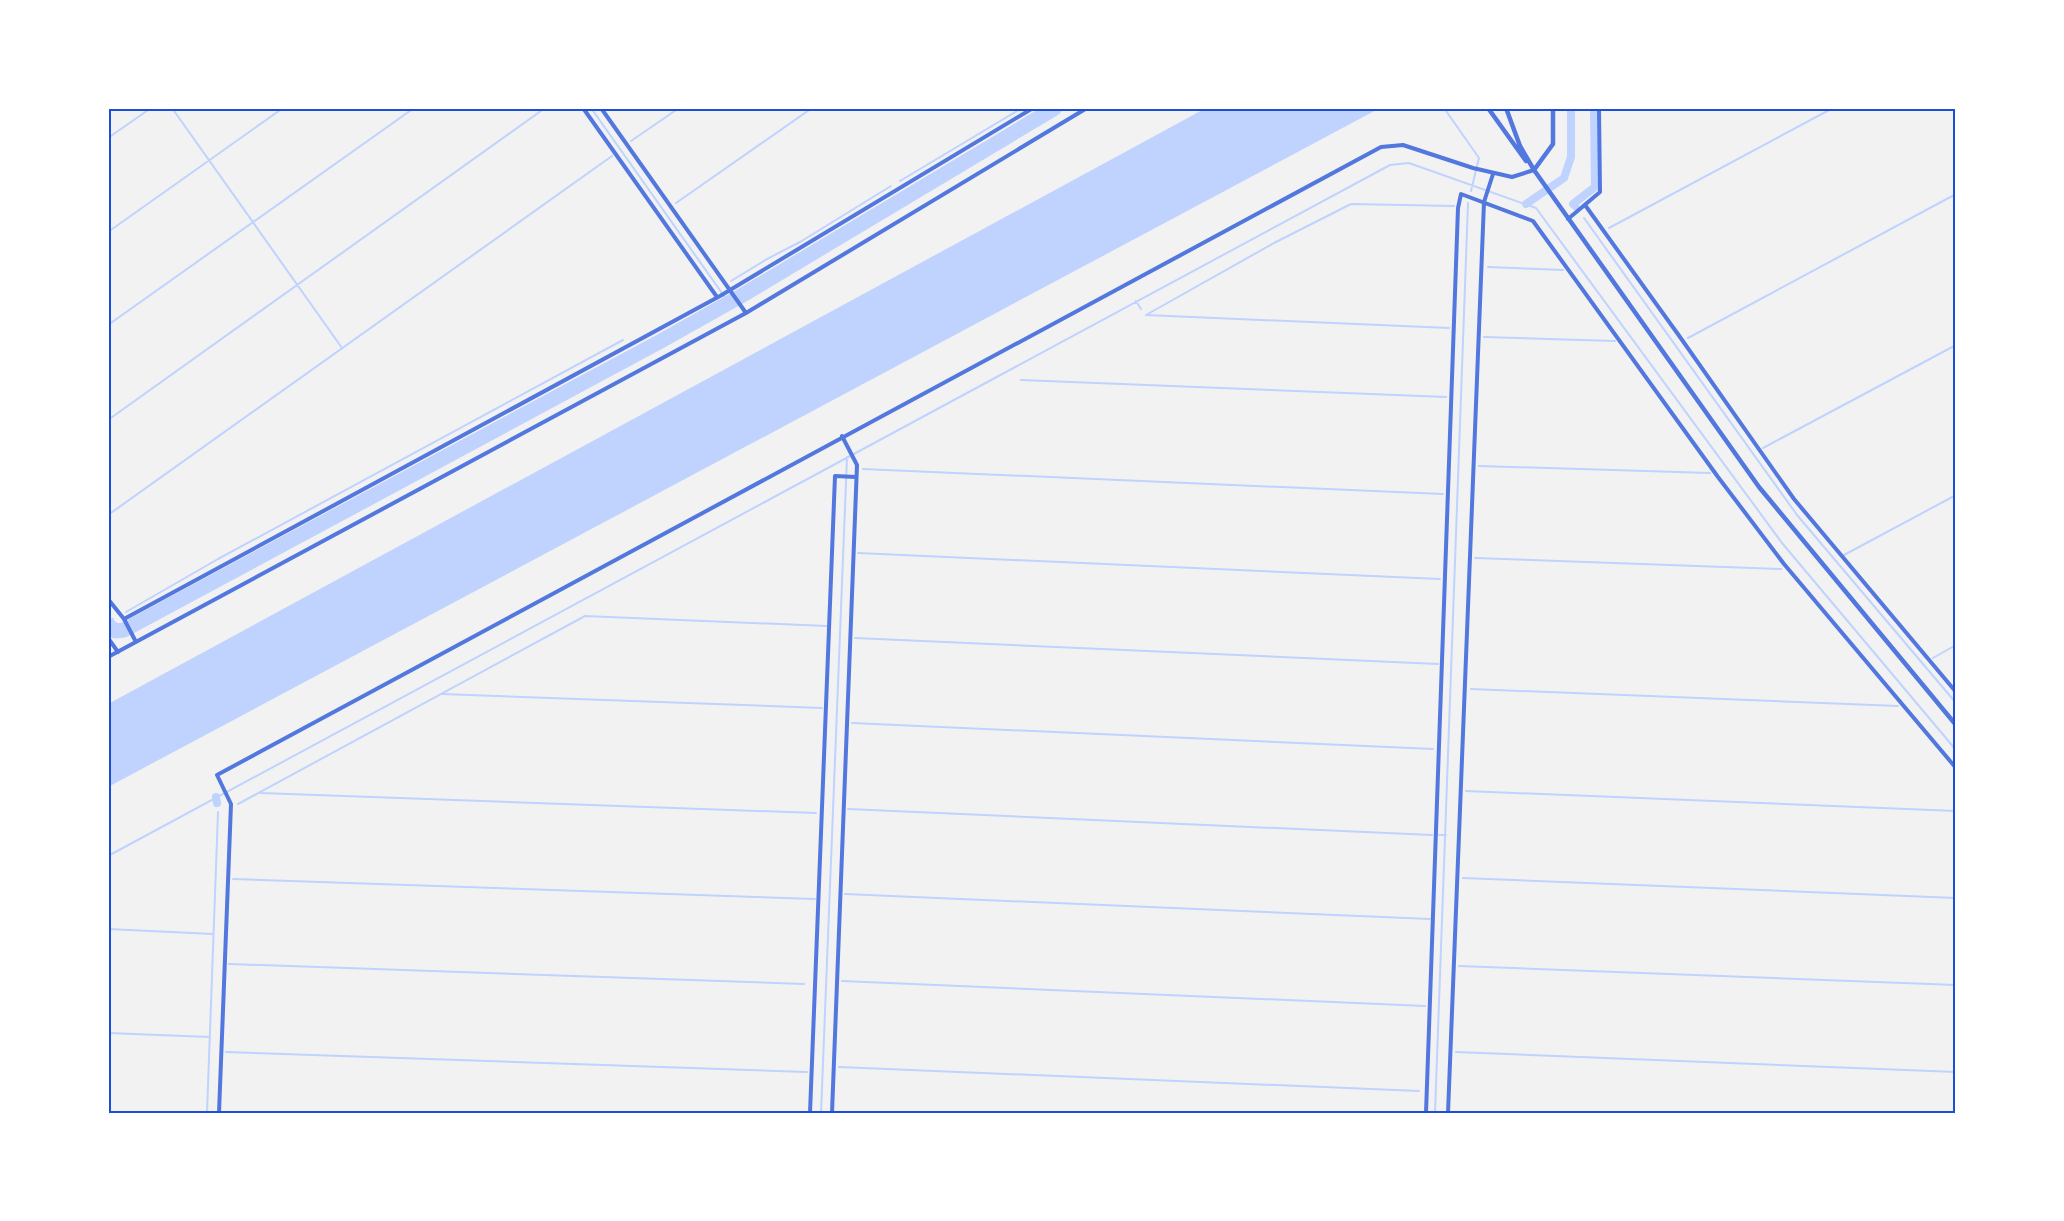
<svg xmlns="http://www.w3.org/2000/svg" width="2064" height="1221" viewBox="0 0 2064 1221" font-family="Karla,sans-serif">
<rect width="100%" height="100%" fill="#f2f2f2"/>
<path fill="#bfd3fe" d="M1206,108H1380L108,787V704Z"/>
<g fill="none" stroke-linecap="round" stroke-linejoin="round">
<path stroke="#bfd3fe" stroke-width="2" d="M172,108L342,348
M591,108L729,303
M1444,108L1479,158L1471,191
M108,138L151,108
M631,141L679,108
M900,181L1022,108
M676,203L812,108
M1584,218L1797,515L1956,703
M1609,228L1833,108
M108,232L283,108
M1488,267L1563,270
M731,281L767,259L800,242L891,186
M1136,301L1141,309
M1146,315L1274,243L1351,204L1454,206
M1146,315L1449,328
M108,325L414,108
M1484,337L1615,341
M1688,338L1956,194
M1021,380L1446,397
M108,420L545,108
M1763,448L1956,345
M1479,466L1710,473
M863,469L1443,494
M108,515L612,156
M858,553L1440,579
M1844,555L1956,495
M1475,558L1781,569
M126,612L218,559L623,340
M108,622L113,619
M855,638L1438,664
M1933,658L1956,645
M1471,689L1898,706
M442,694L822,708
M852,723L1433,749
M1466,791L1956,811
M261,793L816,813
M238,804L585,616L827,626
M848,809L1432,835
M1439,835H1446
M108,856L1390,165L1409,163L1536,208L1782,543L1956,750
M1463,878L1956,898
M233,879L815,899
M845,894L1430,919
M108,929L213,934
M229,964L804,984
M1459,966L1956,985
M842,981L1425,1006
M108,1033L210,1037
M226,1052L807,1072
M1456,1052L1956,1072
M839,1067L1419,1091
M207,1113L218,812
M821,1113L847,457
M1435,1113L1468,203"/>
<path stroke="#bfd3fe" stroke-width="8" d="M1526,204L1564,178L1571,157V108
M1575,206L1573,204L1595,187L1594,108
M216,797L217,803"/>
<path stroke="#bfd3fe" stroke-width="15" d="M108,625L115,631L124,630L661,341L741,296L1055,108"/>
<path stroke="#5277de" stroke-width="4" d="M583,108L717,297
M601,108L746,313
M1585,205L1680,337L1794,499L1956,692
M1568,219L1600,192L1599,108
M108,599L124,619L136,642
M124,619L720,296L1033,108
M108,638L118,652
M108,657L746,313L1087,108
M219,1113L231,804L217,775L1381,147L1403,145L1473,168L1512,177L1534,170
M810,1113L835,476L856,477
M832,1113L857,465L842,436
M1426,1113L1458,208L1461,194L1533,221L1718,477L1784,564L1956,768
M1448,1113L1484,202L1493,174"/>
<path stroke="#5277de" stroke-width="4.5" d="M1488,108L1526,161
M1506,108L1520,146L1534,170L1759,487L1956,725
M1534,170L1553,144V108"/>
</g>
<rect width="2064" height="1221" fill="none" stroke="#ffffff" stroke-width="219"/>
<rect x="110" y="110" width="1844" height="1002" fill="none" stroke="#1d4ed8" stroke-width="2"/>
</svg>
